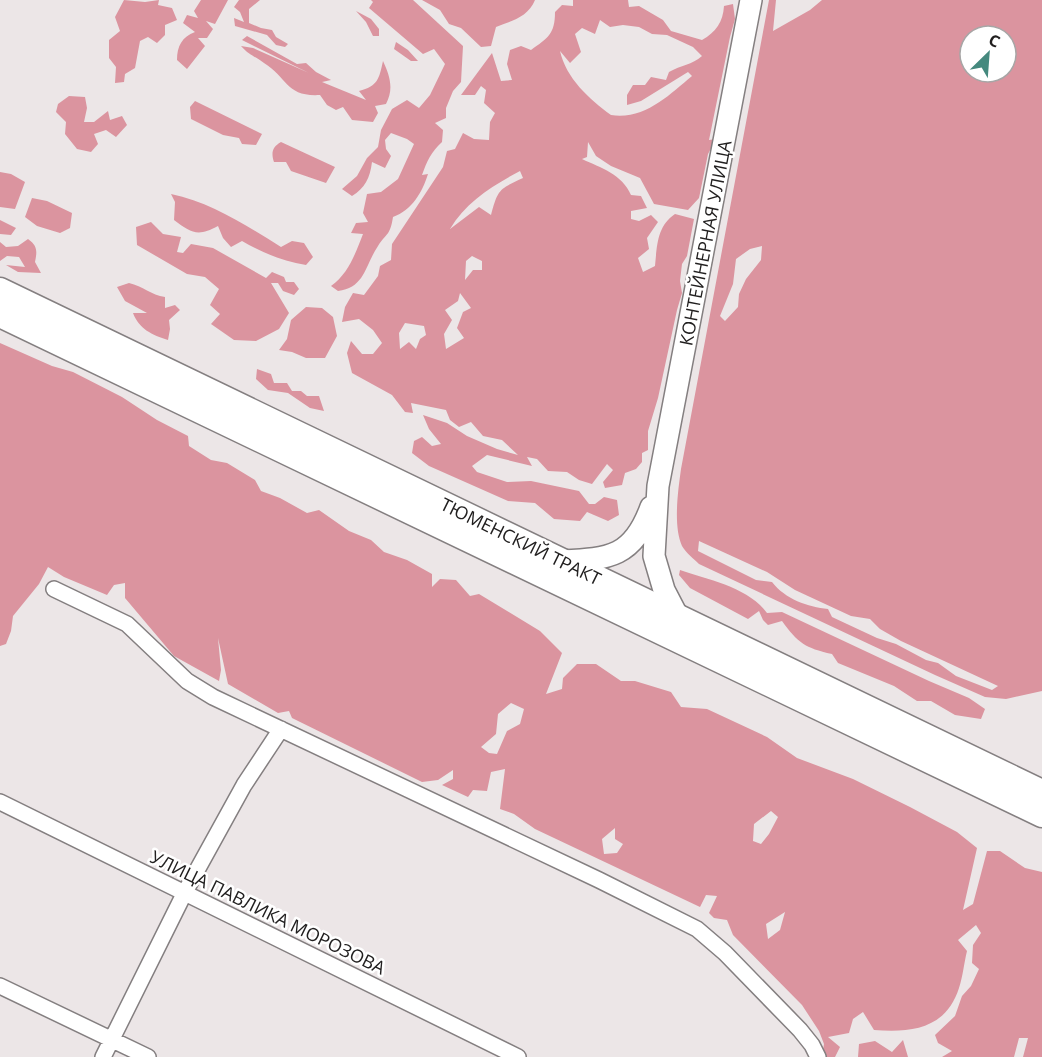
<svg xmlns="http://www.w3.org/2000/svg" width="1042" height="1057" viewBox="0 0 1042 1057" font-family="'Open Sans',sans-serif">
<rect width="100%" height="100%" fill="#ece6e7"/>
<path fill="#db949f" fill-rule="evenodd" d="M124,0L145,2L159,0L158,5L172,8L177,20L165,25V35L157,43L148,37L140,41L135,68L125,74L124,82L115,83L116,67L109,58V40L120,31L115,17Z
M201,0H228L215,24L206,21L213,29L207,38H198L205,46L187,69L177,60C177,46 182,37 195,32L183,23L187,15L198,18L194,11Z
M239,0H260L249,9V23L261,28L272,30L276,37L288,44L285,47L276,45L267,35L235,26L234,18L244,22L240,12L234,7Z
M371,0H413L463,46L461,82L453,91L446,108V118L435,123L443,130L442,142C431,152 427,161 422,175L428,174C422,193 412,210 393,217C390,236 387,232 378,246C365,265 365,288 338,291L331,286C349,273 355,254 363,234L351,233L356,223L368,222L363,213L367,194L381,192L398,179L414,144L407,139L391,133L385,140L386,149L391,156L385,168L372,162C370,178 365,188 352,196L342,189L357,176L367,158L378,147L381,130L392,109L407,100L419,108L430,95L445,64L434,49L423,54L369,8L373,2Z
M422,0H535C528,17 512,21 496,27L491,46L481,47L461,28L449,24L440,10Z
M573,0H628L629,7L639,6L663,20L671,31L702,40C716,32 723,22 724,6L733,4L735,19L730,37L709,140L716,139L708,154L699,198L688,210L654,204L640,178L611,166L596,156L588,142L587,157L582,159C601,168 622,174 631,195L641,196L647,208L631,211V219L639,221L651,215L658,222L647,238L649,249L638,258L643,272L655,266C657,246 657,226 675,214L694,219L687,256L682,264L680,281L682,293L677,310L658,398L648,431V450L642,453V462L636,469L625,473L622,485L605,488L603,482L613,470L607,464L592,484L579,480L567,472L548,471L537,459L527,457L532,466L487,455L472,466L477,472L507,482L531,481L579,491L589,504H595L604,497L617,500L619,515L608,521L587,512L580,521L554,519L535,503L508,501L429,466L412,453L414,441L422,437L432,446L441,444L429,429L423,415L447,423L467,436L497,449L518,455L502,440L483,436L471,422L459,427L450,420L446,410L411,403L413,413L405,412L392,395L352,373L347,353L351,341L362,354H373L382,343L373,330L359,319L342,322L345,307L353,293L364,295L378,276L380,266L391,260L392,244L443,167L447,151L455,149L463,133L474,139L489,140L490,122L495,113L484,103L486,90L481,86L475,95H461L492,53L501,81L512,80L507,64L510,50L521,46L531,50C548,38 555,34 555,12L562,5L573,6ZM600,20L610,27L623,25L639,27L652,34L667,35L693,47L702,56C692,65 681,65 669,72L666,80L651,77L645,85H633L627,95V105L641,101L688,72L692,76C669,95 645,120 611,115C589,99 566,78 560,51L570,63L581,52L575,34L582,28L595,34ZM520,171L523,178C499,189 498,189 491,215L479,207L450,229C466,202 492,186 520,171ZM472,256L482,261V270H473L465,280L466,261ZM460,293L471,308L463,312L457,328L464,338L446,349L444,334L452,320L445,310L458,301ZM405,323L424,326L426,335L420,339L416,349L409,342L400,349L399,333Z
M769,0H776L773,31L810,10L822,0H1042V691L1006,699L985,697L935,675L699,564C694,559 686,553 682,546C673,526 678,491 681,469ZM970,36H1006V72H970ZM762,246L761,260L746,279L739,294L738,307L725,321L720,316L733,284L736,259L750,249ZM699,541L767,572L795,590L851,616L870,619L880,629L901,641L998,686L992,690L956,676L938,663L926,660L896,644L877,638L832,617L828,609C808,607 785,599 772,582L756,580L698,551Z
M356,11L371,19L379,29V36H373L366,22Z
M247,36L297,64L306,63L316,72L331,80L322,82L366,100L359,91C378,86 379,79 383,61C390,76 394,89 386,104L375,106L378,113L373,122L352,120L343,107L336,110L327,105L320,95C286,97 288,78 264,63C255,56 250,56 241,46L253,48L309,73L242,40Z
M396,42L408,50L418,61H411L394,49Z
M69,96L85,97L87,108L84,122H94L108,111L110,120L122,116L127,125L116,137L106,130L94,134L98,144L91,152L77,149L65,134L66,122L56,112L58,104Z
M195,101L262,134L256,145L242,144L239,138L223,135L191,119L190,107Z
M281,142L335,167L326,183L291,171L286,162H274C271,153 272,147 281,142Z
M0,172L11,174L25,182L15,209L0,207Z
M171,194C211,202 247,226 281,247L292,241L304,243L313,257L306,265C282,261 263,253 242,241L231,247L223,238L218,226C198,237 191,233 174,220L175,202Z
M32,198L47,201L72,213L70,228L60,233L37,226L25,217Z
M0,220L16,228L11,235L0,234Z
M151,222L163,234L181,237L177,252L183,253L191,244L213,248L266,278L272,272L284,277L286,282H294L299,289L294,295L283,291L278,283H271L289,313L279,329L256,341L234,340L211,324L220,314L210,305L219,289L205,277L187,274L137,245L136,227Z
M28,239C38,246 37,252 35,262L41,273L18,272L6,265L25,267L19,257L7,256L0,261V242L6,247L18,246Z
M129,283C143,286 151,295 165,297V308L175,305L180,310L169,320L170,329L168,340C152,335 139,329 133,313H147L125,301L117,287Z
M306,307L322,308L333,317L337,336L325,358H306L292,352L279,350L287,339L291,320Z
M0,343L52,366L73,372L122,397L157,420L188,436L189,446L211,460L227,463L255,480L261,491L280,498L307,513L319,510L349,531L371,540L384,552L407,560L432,574V587L440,579L456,580L470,596L479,594L540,631L562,653L546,694L562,689L563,678L577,664H596L621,681H635L671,692L681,707L707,709L767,737L797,758L853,779L910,807L957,832L977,848L963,910L973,904L987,851H1000L1025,868L1042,872V1057H1023L1028,1038H1019L1014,1057H942L952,1051L938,1043L935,1035L955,1016L962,996L971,986L979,969L972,963L973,945L981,933L976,925L958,940L967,951C964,963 963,976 959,988C946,1029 911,1033 874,1030L863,1012L853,1019L849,1033L828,1037L840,1047L835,1057H822L824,1044L819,1031L802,1005L733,935L727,920L714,918L709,913L717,896L706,895L700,907L535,829L514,814L500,809L505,769L491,772L487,791L473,790L468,797L442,785L453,779V770L438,780L422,782L292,718L289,711L278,713L228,684L218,638L221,670L219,681L174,656L125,598V583L114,585L107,595L64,577L48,567L39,584L13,616L11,631L6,644L0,646ZM511,703L524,709L520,724L507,731L497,754L489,753L481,747L496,734L498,714ZM771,811L778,817L769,834L761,844L753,841L754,824ZM615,828V839L623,844L617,853L604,854L602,839ZM785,912L780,930L768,939L766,924Z
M257,369L271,374L274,383H287L292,391H301L307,396H319L324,411L310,408L288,393L268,390L256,379Z
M680,570C709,580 748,587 767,613L782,612L929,681L969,698L985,709L981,719L955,715L931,701H917L894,686L838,663L832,654C805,648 798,643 782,621L768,625L763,620L759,611L748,619L690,588L679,575Z
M903,1040L908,1057H858L859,1044L875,1041L892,1052Z"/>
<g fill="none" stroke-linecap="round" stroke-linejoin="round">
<g stroke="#847f80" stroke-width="18">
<path id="street" d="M54,589L127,624L187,681L213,697L599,880L697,929L725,953L800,1030L812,1045L818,1057
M0,802L518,1057
M0,986L148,1057
M103,1057L185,892L244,785L281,729"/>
</g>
<g stroke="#847f80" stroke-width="24">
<path id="secondary" d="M562,561C610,559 633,557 651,507
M678,617L664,590L654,556L658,486L751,0"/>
</g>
<g stroke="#847f80" stroke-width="27">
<path id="primary" d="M0,290L1042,792
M0,315L1042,815"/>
</g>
<use href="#street" stroke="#fff" stroke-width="15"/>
<use href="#secondary" stroke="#fff" stroke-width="21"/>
<use href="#primary" stroke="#fff" stroke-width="24"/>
</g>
<g text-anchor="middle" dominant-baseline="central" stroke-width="5" stroke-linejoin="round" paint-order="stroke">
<g font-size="18" fill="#222020" stroke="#fff">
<text transform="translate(705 243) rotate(-79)">КОНТЕЙНЕРНАЯ УЛИЦА</text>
<text transform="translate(521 541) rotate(26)">ТЮМЕНСКИЙ ТРАКТ</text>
<text transform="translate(268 912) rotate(26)">УЛИЦА ПАВЛИКА МОРОЗОВА</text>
</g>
</g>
<g transform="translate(988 54) rotate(25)"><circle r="28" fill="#ffffff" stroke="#a7a6a6" stroke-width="1.5"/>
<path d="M0-4.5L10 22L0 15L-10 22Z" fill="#45897e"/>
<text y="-9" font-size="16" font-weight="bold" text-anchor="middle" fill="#222020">С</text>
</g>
</svg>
